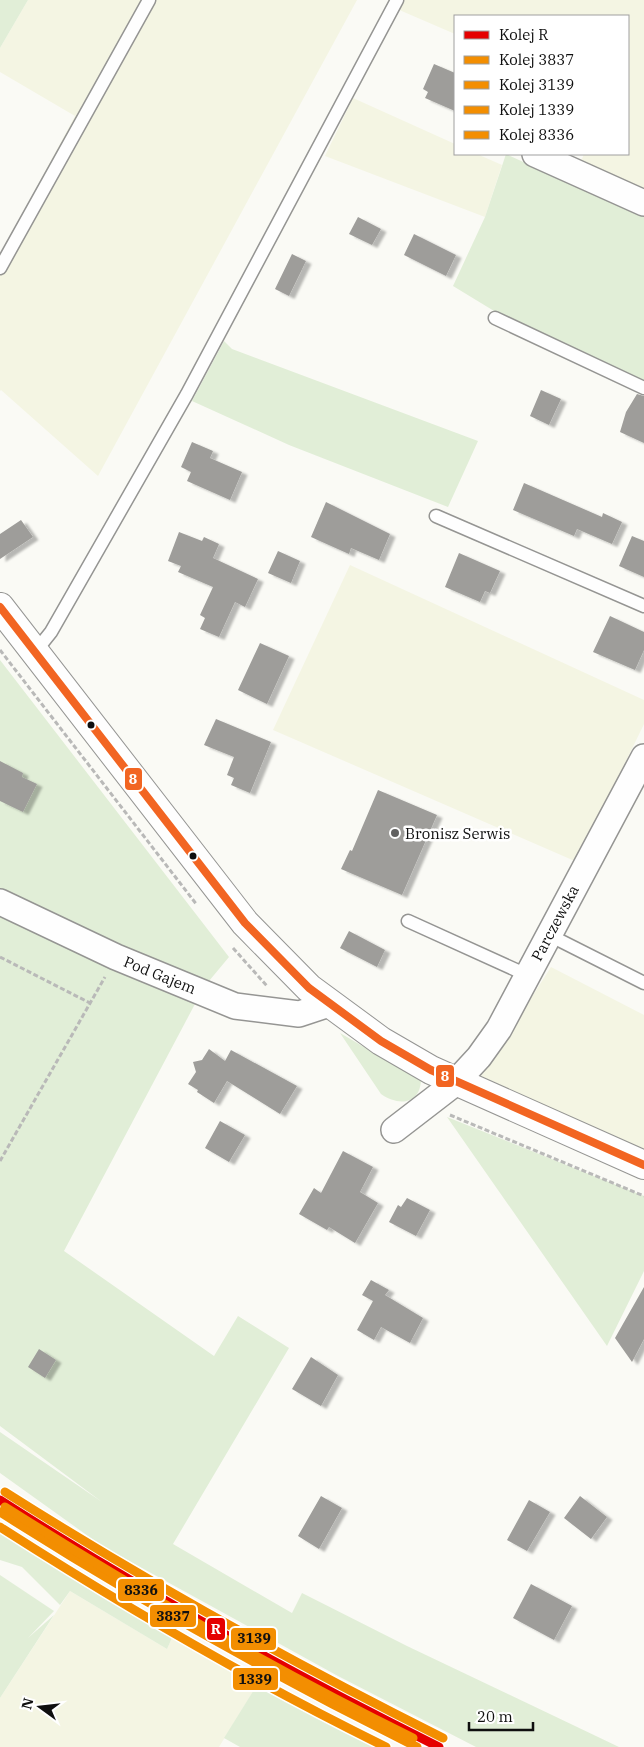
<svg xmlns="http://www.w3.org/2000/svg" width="644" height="1747" viewBox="0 0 644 1747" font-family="'IBM Plex Serif',serif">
<defs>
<filter id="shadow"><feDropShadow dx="5.5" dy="3" stdDeviation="1" flood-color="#0004"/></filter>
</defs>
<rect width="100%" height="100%" fill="#fafaf5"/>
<path fill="#f4f5e3" d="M28,0H357L98,476L1,390L0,391V255L75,116L0,72V48Z
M402,0H644V194L579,166L584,154H628V16H455V34L397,9Z
M353,98L455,144V154H477L502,165L485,217L325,156Z
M350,565L644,700V724L577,862L273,730Z
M551,967L644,1015V1151L481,1076Z
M70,1591L167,1649L172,1638L257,1685L219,1747H0V1698Z"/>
<path fill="#e1eed7" d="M0,0H28L0,48Z
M506,154L644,217V381L499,314L453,286L485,217Z
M224,341L232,349L478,441L448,507L289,445L192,401Z
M0,660L229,957L204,987L64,1251L214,1356L238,1316L289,1348L173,1544L292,1613L302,1593L407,1646L619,1747H476L338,1676L102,1546L0,1473V1432L102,1502L0,1426Z
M340,1033L421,1080C420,1105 398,1106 381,1094Z
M447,1117L644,1196V1271L607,1346Z
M0,1531L87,1588L172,1638L167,1649L70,1591L60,1605L22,1567L0,1560Z
M0,1575L54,1611L28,1638L54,1615L0,1698Z
M257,1685L377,1747H240L224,1738Z"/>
<path fill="#9e9d9a" filter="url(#shadow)" d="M434,64L455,73V111L425,98L428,92L423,89Z
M358,217L381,229L372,245L349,234Z
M414,234L456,255L446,276L404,255Z
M292,254L306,261L289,296L275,289Z
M541,390L561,399L549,425L530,416Z
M637,394L644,396V443L620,432L626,412Z
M192,442L213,451L210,458L242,472L230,500L187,481L191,472L181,467Z
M524,483L602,517L603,513L622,522L612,544L577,529L574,536L513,510Z
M326,502L390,534L379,560L351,548L349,554L311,537Z
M21,520L33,537L0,559V534Z
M179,532L202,541L204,537L219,544L213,558L258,579L245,607L235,602L219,637L200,629L205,618L200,615L213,587L178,572L181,566L168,561Z
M632,536L644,541V577L619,566Z
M278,551L300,561L291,583L268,573Z
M459,553L500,571L490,593L485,591L480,602L445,587Z
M610,616L644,632V650L635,670L593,652Z
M260,643L289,656L267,704L238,690Z
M216,719L271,742L250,793L231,785L234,778L227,775L234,757L204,745Z
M0,761L23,773L22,777L37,784L23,812L0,801Z
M378,790L437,815L402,895L341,869L350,850L352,851Z
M349,931L385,950L377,967L340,948Z
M209,1049L225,1061L231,1050L297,1086L280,1114L227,1081L214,1103L197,1092L198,1090L188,1084L196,1072L193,1062L202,1060Z
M220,1121L245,1135L229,1162L205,1148Z
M343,1151L373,1167L360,1192L378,1203L355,1243L329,1227L327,1230L299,1214L314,1188L321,1193Z
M407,1198L430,1210L416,1236L389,1222L398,1205L401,1207Z
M371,1280L389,1290L385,1295L423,1318L410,1343L381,1327L374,1340L357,1330L373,1301L362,1295Z
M644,1287V1339L632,1362L615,1338Z
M39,1349L56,1360L45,1378L28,1367Z
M311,1357L338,1375L321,1406L292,1389Z
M321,1496L342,1508L319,1549L298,1536Z
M580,1496L607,1517L591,1539L564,1518Z
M529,1500L550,1512L527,1551L507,1540Z
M531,1584L572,1606L554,1640L513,1618Z"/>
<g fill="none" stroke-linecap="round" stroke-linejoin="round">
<g stroke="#959593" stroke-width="15">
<path id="service" d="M0,268L149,0
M495,318L644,388
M436,516L644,606
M35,652L51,632L187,394L397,0
M408,921L527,975
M549,935L644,983"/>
</g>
<g stroke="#959593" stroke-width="28">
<path id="minor" d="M535,154L644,203
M0,902L116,957L235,1006L299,1014L329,1004
M394,1130L455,1083L479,1057L499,1029L644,757"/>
</g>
<g stroke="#959593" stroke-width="30">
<path id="tertiary" d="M0,607L245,923L309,988L381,1041L431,1070L644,1165"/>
</g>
<path stroke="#b9b9b8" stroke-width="3" stroke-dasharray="5 2.5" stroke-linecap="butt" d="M0,650L197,905
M233,948L267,986
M0,957L90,1003
M450,1115L644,1196
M0,1161L105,977"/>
<use href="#service" stroke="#fefefe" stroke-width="12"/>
<use href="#minor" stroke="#fefefe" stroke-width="25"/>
<use href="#tertiary" stroke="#fefefe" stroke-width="28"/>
<g stroke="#fff" stroke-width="11">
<path id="bus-1" d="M0,607L245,923L309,988L381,1041L431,1070L644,1165"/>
</g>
<use href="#bus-1" stroke="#f26522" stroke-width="8"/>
<g stroke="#fff" stroke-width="12">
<path id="rail-1" d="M0,1500C142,1591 288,1672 439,1747"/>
</g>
<g stroke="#fff" stroke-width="12">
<path id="rail-2" d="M0,1512C135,1598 274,1676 417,1747"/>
</g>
<g stroke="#fff" stroke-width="12">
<path id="rail-3" d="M5,1492C147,1582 293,1663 443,1738"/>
</g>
<g stroke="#fff" stroke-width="12">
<path id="rail-4" d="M0,1527C125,1607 253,1682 386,1747"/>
</g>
<g stroke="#fff" stroke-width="12">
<path id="rail-5" d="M5,1507C138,1591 272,1669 413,1738"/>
</g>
<use href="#rail-1" stroke="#e50000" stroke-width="9"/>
<use href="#rail-2" stroke="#f38e01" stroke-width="9"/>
<use href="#rail-3" stroke="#f38e01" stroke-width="9"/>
<use href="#rail-4" stroke="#f38e01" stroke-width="9"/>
<use href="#rail-5" stroke="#f38e01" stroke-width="9"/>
</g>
<g fill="#0f0f0f" stroke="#fff" stroke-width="2">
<circle cx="91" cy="725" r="4.5"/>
<circle cx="193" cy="856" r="4.5"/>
</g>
<circle fill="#616160" stroke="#fff" stroke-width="2" cx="395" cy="833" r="5"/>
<g text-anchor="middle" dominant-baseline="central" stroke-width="5" stroke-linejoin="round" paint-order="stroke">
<g font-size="15" fill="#0f0f0f" stroke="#fff" text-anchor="start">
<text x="405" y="833">Bronisz Serwis</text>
</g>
<g font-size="15" fill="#0f0f0f" stroke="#fff">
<text transform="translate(555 923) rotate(-62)">Parczewska</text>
<text transform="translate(160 975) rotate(22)">Pod Gajem</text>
</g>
</g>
<g stroke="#fff" stroke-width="2">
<rect x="124" y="767" width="19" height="24" rx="5" fill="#f26522"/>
<rect x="435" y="1064" width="20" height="24" rx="5" fill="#f26522"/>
<rect x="117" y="1578" width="48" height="24" rx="5" fill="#f38e01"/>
<rect x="149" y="1604" width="48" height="24" rx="5" fill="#f38e01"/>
<rect x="206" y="1617" width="20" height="24" rx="5" fill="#e50000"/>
<rect x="230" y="1627" width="47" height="24" rx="5" fill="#f38e01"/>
<rect x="232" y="1667" width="47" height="24" rx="5" fill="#f38e01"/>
</g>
<g font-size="14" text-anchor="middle" font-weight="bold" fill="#fff">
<text x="133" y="784">8</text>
<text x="445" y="1081">8</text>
<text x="216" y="1634">R</text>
</g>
<g font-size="14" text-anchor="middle" font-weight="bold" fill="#111">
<text x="141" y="1595">8336</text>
<text x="173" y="1621">3837</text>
<text x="254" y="1643">3139</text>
<text x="255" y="1684">1339</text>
</g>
<rect x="454" y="15" width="175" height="140" fill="#ffffff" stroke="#9f9f9f"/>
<rect x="464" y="31" width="25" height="8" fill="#e50000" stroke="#9f9f9f"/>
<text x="499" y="40" font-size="15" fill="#0f0f0f">Kolej R</text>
<rect x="464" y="56" width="25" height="8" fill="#f38e01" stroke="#9f9f9f"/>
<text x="499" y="65" font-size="15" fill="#0f0f0f">Kolej 3837</text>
<rect x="464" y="81" width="25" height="8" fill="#f38e01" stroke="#9f9f9f"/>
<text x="499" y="90" font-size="15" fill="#0f0f0f">Kolej 3139</text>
<rect x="464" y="106" width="25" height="8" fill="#f38e01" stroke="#9f9f9f"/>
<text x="499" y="115" font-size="15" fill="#0f0f0f">Kolej 1339</text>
<rect x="464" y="131" width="25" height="8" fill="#f38e01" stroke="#9f9f9f"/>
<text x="499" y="140" font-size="15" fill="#0f0f0f">Kolej 8336</text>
<g transform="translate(40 1707) rotate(285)" stroke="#ffffff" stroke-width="4" paint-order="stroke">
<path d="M0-4L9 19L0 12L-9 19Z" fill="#0f0f0f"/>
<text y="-8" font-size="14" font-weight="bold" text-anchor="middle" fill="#0f0f0f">N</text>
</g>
<path d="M469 1722v8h64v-8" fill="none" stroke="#0f0f0f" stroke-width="2.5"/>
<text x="477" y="1722" font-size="15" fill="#0f0f0f" stroke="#ffffff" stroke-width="4" paint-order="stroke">20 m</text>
</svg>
